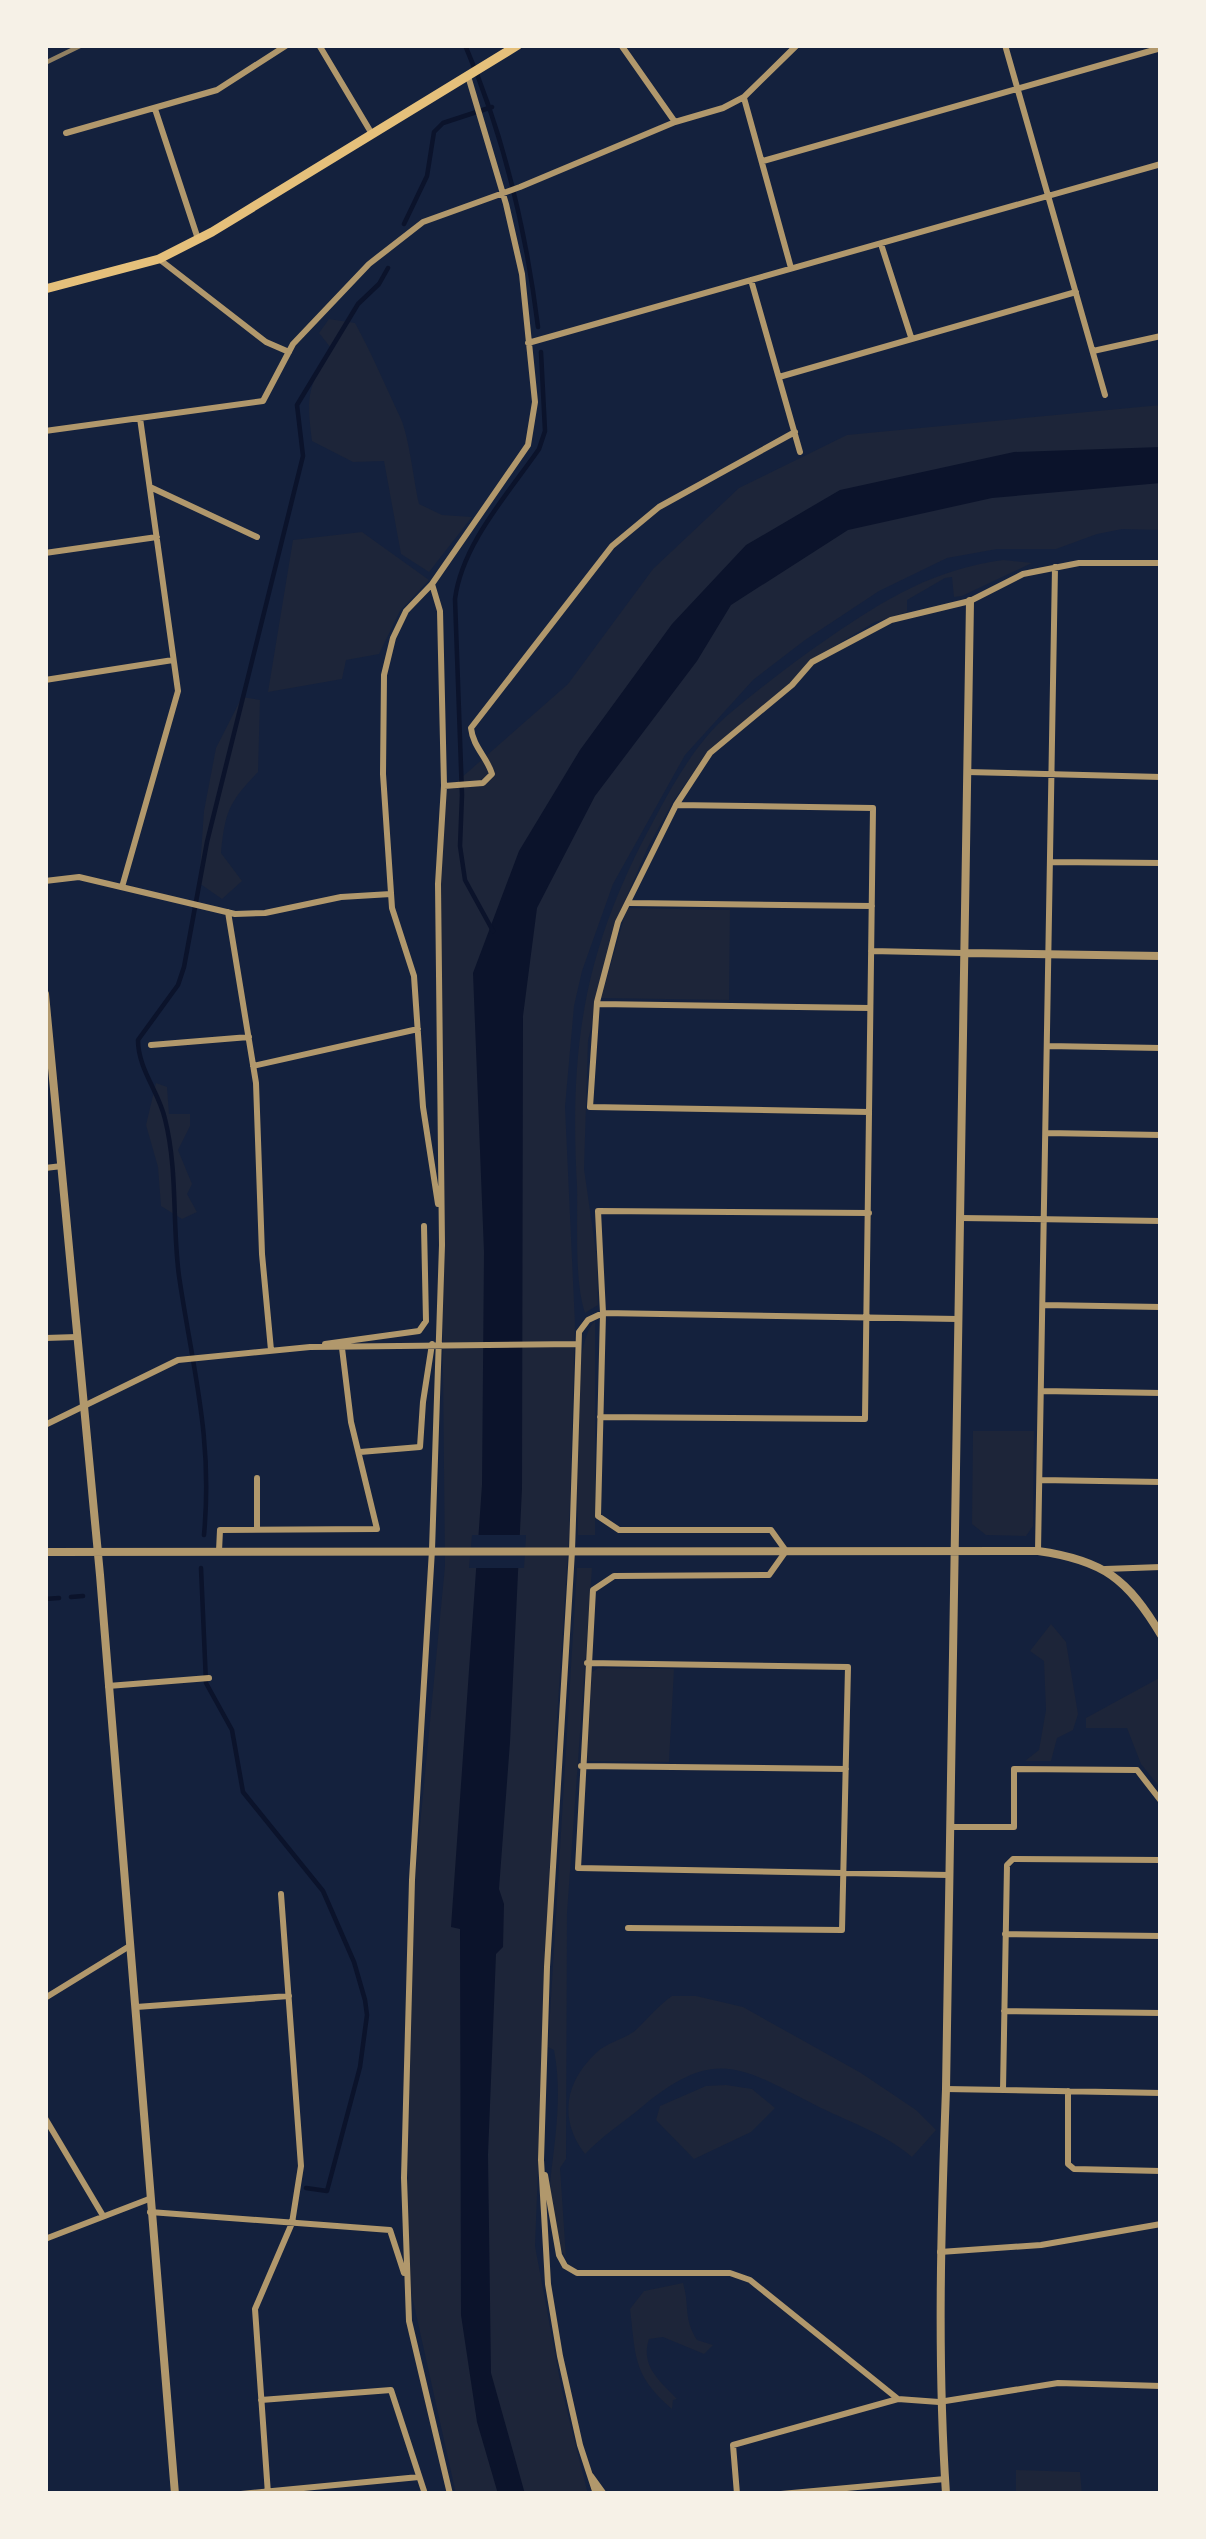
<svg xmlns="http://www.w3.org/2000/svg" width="1206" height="2539" viewBox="0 0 1206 2539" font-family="Quicksand,sans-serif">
<rect width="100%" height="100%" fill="#14213d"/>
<path fill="#1d2539" d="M329,319L355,323C372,354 386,387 401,419C409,437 414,482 419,504L442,515L472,517L429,572L401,554L384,461L353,462L312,441C306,396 308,387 331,348L319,333Z
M1161,405V530L1122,529L1097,534L1056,549H997L947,558L879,591L805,640L753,680L685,755L613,884L582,971L574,1006L565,1107L575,1324L569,1535L554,1765L535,2246L562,2391L588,2494H456L406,2269L411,1919L445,1566L438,884L444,793L568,684L653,569L739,488L847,435Z
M362,532L429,580L400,611L379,654L346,660L342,679L268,692L293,540Z
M1003,560L1032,563L962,596L954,597L952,577L945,578L907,600V612L875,622L811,660L791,684L707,753L674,800L648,847L617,919L588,1041L584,1169L597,1259L598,1305L585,1313C574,1280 578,1223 577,1186C569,1042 585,946 655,818C674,782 698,740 729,714C760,688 795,661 830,637C887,598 933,570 1003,560Z
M242,697L260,700L258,772C229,802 225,812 221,853L242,881L222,899L199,883L204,811L216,748Z
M627,908L730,910L729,1000L601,998Z
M156,1083L167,1087L169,1114H190V1126L178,1150L192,1184L187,1194L197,1212L182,1219L161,1206L158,1167L146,1125Z
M595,1321V1535H578C578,1495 569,1343 595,1321Z
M973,1431H1034L1033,1526L1026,1536L986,1535L972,1524Z
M577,1568H592L567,1913L566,2159L560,2168L566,2258L561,2250C557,2227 548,2197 551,2174C556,2133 562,2092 554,2050L548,2047Z
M1051,1624L1066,1642L1078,1714L1073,1730L1057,1738L1051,1761H1025L1039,1750L1046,1710L1044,1661L1030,1651Z
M598,1668L674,1669L669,1762L587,1761L592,1672Z
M1161,1677V1789L1141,1764L1127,1728H1086V1718Z
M672,1996H696L743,2007L861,2073L916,2110L936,2130L912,2157C887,2135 850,2122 821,2108C742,2068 717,2045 643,2106C624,2122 602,2136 585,2154C559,2120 564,2083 596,2053C607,2042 626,2039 637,2029C649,2017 658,2006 672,1996Z
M726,2085L752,2089L775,2108L751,2132L694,2159L656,2120L660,2106L706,2086Z
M683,2283C690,2307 683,2318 697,2340L713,2345L704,2354L663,2337L649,2339C640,2366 660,2381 677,2399L673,2400L672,2409C633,2375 636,2358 630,2309L644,2291Z
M1016,2470L1080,2472L1082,2494H1016Z"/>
<path fill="#0b132b" d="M1161,447V483L992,498L848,530L731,605L697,661L595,796L537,908L523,1016L522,1488L510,1742L499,1889L504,1904L503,1947L496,1954L488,2155L491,2373L525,2494H498L477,2422L461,2315L460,1929L451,1927L482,1485L484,1252L473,973L519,851L580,750L672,624L746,545L840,490L1014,452Z"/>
<path fill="#14213d" d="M472,1535H526L524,1568H469Z"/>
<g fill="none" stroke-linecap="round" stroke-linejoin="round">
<path stroke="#0b132b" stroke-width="4.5" d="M465,45C504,135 526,230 538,327
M404,224L427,176L434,132L443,123L492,107
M493,931L465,880L460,846L462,795L455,599C462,544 508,494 539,449L545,431L541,352
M204,1535C213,1437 193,1371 179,1276C172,1224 178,1171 165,1119C159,1092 138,1069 138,1040L178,985L184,967L207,842L303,456L297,405L358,304L379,284L388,268
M201,1568L206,1683L232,1730L243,1792L323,1891L354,1962L365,2000L367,2015L360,2067L327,2191L306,2188
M71,1597L83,1596
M45,1599L59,1598"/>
<path stroke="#b1986c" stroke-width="6" d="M319,45L372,134
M621,45L675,122
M1005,45L1105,395
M744,98L791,268
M155,109L198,239
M66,133L217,90L287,45
M763,161L1161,48
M881,244L911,337
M159,259L266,342L289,352
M751,280L800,452
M528,343L1161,164
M1093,351L1161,336
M779,377L1076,292
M45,431L263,401L293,344L369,264L423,222L520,187L675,122L723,108L744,97L797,45
M150,487L257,537
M45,553L157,537
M432,584L440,611L444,786L438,884L442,1245L432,1550L412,1880L404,2178L409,2321L450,2494
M45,680L173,660
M967,772L1161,777
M444,786L483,783L492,774C487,757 473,747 471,728L612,546L659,507L795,432
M676,805L710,753L792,685L812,662L891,620L970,601L1023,574L1079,563H1161
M1050,862L1161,863
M45,881L79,877L235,914L265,913L341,897L391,894
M122,887L178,691L140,418
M630,903L872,906
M228,912L256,1083L262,1254L271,1350
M871,951L963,953
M599,1004L870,1008
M151,1045L249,1037
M1047,1046L1161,1048
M253,1066L418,1029
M1046,1133L1161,1135
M45,1168L62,1166
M438,1204L423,1107L414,976L392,908L383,774L384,675L393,638L406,611L432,584L528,445L535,402L522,274L506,204L468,76
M869,1213L598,1211L603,1313L598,1516L619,1530H771L786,1551L769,1575L614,1576L593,1590L578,1868L949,1875
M960,1218L1161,1221
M1043,1305L1161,1307
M45,1338L77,1337
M325,1344L419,1331L426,1321L424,1226
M1041,1391L1161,1393
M600,1417L865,1419L873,808L676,805L618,922L597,1002L590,1107L869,1112
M45,1425L178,1360L310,1347L577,1344
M360,1452L420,1447L423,1402L432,1344
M257,1478V1529
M1040,1480L1161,1482
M219,1551L220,1530L377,1529L351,1422L342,1348
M1038,1551L1055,567
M1105,1569L1161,1567
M587,1663L848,1667L842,1930L628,1928
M108,1686L209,1678
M581,1766L846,1769
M950,1827H1014V1769L1137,1770L1161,1801
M1005,1934L1161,1936
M45,1998L128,1947
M136,2007L289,1996
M1004,2011L1161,2013
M946,2089L1161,2093
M1003,2090L1007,1865L1013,1859L1161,1860
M1068,2091V2164L1074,2169L1161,2171
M45,2118L102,2214
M545,2175L559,2255L565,2266L577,2273H730L750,2280L898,2399
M150,2212L390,2230L404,2273
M45,2239L149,2199
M940,2252L1041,2245L1161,2224
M261,2400L391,2390L425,2494
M591,2476L604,2494
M241,2494L419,2477
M268,2494L255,2309L292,2223L301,2166L281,1894
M596,2494L580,2445L560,2356L548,2284L541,2160L547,1967L572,1551L579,1332L588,1320L603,1313L958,1319
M737,2494L733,2445L898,2399L939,2402L1058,2383L1161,2386
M781,2494L945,2479"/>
<path stroke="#b1986c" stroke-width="8" d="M965,953L1161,956
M45,994L100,1575L175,2494
M45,1552L1038,1551C1103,1560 1128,1579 1161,1635
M946,2494C937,2358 941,2225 946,2089L970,601"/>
<path stroke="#e5c07b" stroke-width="9" d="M45,289L159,259L212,232L518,45"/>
<path stroke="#918062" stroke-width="4.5" d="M45,63L82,45"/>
</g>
<rect width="1206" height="2539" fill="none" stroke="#f6f1e7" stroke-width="96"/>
</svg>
